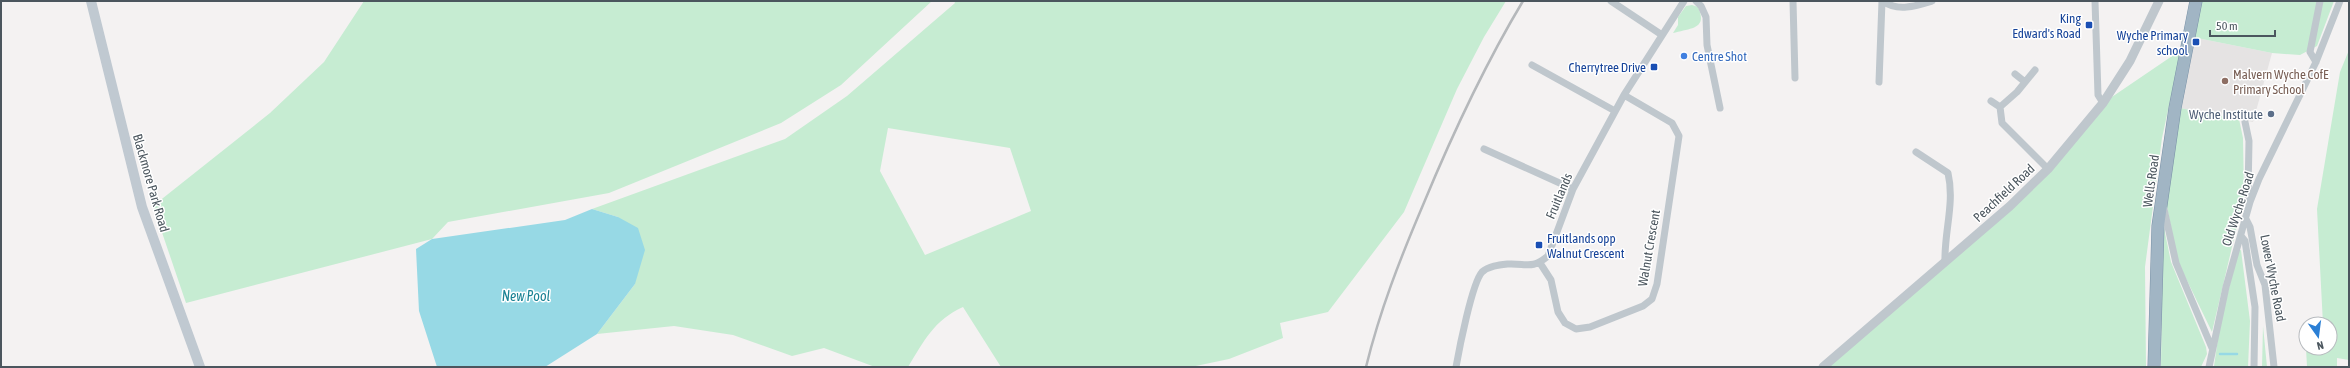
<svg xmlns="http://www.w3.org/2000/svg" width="2350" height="368" viewBox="0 0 2350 368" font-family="'Asap Condensed',sans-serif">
<rect width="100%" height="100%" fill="#f4f2f2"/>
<path fill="#e5e3e3" d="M2192,37L2272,53L2253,122L2180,108Z"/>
<path fill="#c6ecd2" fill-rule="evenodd" d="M364,1H932L841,85L781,123L609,193L448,222L432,239L186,303L153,206L270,113L324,62Z
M954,1H1506L1484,37L1457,89L1404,212L1328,312L1280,323L1283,338L1229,359L1191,367H1001L963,307C934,320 924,341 908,367H875L824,348L792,356L733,335L674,326L597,334L635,284L618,217L592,209L785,139L847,96L955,3ZM888,128L1010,148L1031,211L925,255L880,171Z
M2202,1H2334L2317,46L2300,55L2272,53L2192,37Z
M1692,5L1698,7C1708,29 1691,28 1673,33L1678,25V17L1686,6Z
M2181,50L2162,138L2145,267L2146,367H1823L2010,206L2103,103Z
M2349,50V360L2337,358V367H2307L2306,348H2330V324H2323L2317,209L2340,72Z
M2180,108L2239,119L2243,138L2244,196L2212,332L2178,262L2166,202Z
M2163,223L2171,262L2206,347L2207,354L2201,367H2161Z
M2241,250L2250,321L2248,367H2215L2214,366L2220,325L2238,251Z
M2263,326L2267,367H2262Z"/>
<path fill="#97d9e5" d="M592,209L618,217L638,228L645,250L635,284L597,334L545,367H437L419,311L416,249L432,239L565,220Z"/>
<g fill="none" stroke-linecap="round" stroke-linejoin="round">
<path stroke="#97d9e5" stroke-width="2.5" d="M2220,354H2237"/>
<g stroke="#7a92a7" stroke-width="13">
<path id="trunk" d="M2154,367L2158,226L2175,108L2196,1"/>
</g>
<path stroke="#bfc7cd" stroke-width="7" d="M1611,1L1662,35
M1696,1L1701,6L1706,17L1707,45L1720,108
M1793,1L1795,78
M1883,1C1897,12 1916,6 1932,1
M2095,1L2098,95L2103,103
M2316,62L2310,52L2320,1
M1532,65L1615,111
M2035,70L2017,92L2000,107L2002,123L2048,169
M2015,74L2025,82
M1879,82L1882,1
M1991,101L2000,107
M2245,122L2249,141L2248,194L2250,202
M1484,149L1573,189
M1916,152L1948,173C1955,203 1944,232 1945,262
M2164,209L2176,263L2212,348
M2246,219L2250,227L2257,265L2265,285L2274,367
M2241,236L2245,241L2255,307L2254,367
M1540,263L1551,280L1558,312L1565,323L1576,329L1590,327L1643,306L1652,299L1657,284L1679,136L1672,123L1624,95
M1456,367C1459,350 1472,283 1482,272C1489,266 1499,265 1508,264C1527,263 1531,270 1548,256L1573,189L1624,95L1684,1
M2209,367L2226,287L2250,202L2259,179L2316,62L2340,1"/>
<path stroke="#bfc7cd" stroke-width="9" d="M1823,367L2010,206L2048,169L2103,103L2130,61L2159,1"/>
<path stroke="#c0c9d1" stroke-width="10" d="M91,1L142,207L200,367"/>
<use href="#trunk" stroke="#a1b5c4" stroke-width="12"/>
<path stroke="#b5b8bb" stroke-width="2.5" d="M1366,367C1380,310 1400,259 1423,205C1452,135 1484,66 1523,1"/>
</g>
<g fill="#1a4fb4" stroke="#fff" stroke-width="1.5">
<rect x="2085" y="21" width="8" height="8" rx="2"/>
<rect x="2192" y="38" width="8" height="8" rx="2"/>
<rect x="1650" y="63" width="8" height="8" rx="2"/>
<rect x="1535" y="241" width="8" height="8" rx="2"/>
</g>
<circle fill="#3f7fe0" stroke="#fff" stroke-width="1.5" cx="1684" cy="56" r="4"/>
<circle fill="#8d6e63" stroke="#fff" stroke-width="1.5" cx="2225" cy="81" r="4"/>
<circle fill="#5c6f8a" stroke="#fff" stroke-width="1.5" cx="2271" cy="114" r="4"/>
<g text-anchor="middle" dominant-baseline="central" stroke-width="3" stroke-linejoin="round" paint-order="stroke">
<g font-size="13" fill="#164399" stroke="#fff" text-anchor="end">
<text x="2081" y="18">King<tspan x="2081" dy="15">Edward's Road</tspan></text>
<text x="2188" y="35">Wyche Primary<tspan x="2188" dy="15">school</tspan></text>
<text x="1646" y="67">Cherrytree Drive</text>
<text x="1547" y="238" text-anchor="start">Fruitlands opp<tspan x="1547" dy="15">Walnut Crescent</tspan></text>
</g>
<g font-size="13" fill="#366cbe" stroke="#fff" text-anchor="start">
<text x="1692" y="56">Centre Shot</text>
</g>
<g font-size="13" fill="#785e54" stroke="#fff" text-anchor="start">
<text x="2233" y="74">Malvern Wyche CofE<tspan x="2233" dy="15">Primary School</tspan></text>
</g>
<g font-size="13" fill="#4e5e75" stroke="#fff" text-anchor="end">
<text x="2263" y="114">Wyche Institute</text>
</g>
<g font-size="13" fill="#4b565e" stroke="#fff">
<text transform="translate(2151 181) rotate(-82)">Wells Road</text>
<text transform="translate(151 183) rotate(74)">Blackmore Park Road</text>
<text transform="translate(2004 193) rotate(-43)">Peachfield Road</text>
<text transform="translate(1559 196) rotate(-67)">Fruitlands</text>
<text transform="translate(2238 209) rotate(-72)">Old Wyche Road</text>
<text transform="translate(1649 248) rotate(-80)">Walnut Crescent</text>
<text transform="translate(2273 278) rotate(79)">Lower Wyche Road</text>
</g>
<g font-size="14" font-style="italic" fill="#198294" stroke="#fff">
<text x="526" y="296">New Pool</text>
</g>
</g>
<rect width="2350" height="368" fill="none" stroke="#4b565e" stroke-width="4"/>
<g transform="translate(2318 336) rotate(166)"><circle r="19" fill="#ffffff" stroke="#b7bbbf"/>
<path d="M0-3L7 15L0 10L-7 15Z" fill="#2b7fd5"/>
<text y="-6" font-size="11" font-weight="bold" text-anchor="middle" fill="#4b565e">N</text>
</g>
<path d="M2210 30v6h65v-6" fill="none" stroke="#4b565e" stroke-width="2"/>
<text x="2216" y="30" font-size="12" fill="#4b565e" stroke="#ffffff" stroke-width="3" paint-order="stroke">50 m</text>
</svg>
